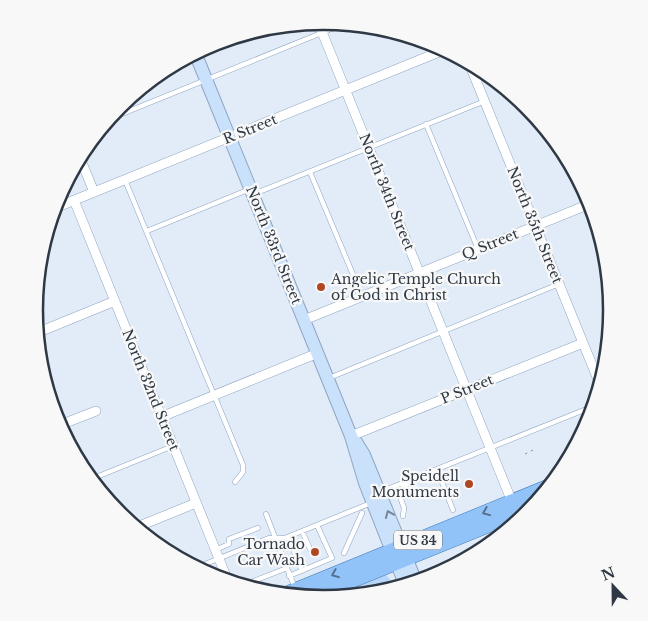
<svg xmlns="http://www.w3.org/2000/svg" width="648" height="621" viewBox="0 0 648 621" font-family="'Libre Baskerville',serif">
<rect width="100%" height="100%" fill="#e2ecf9"/>
<path fill="#b7d5f8" d="M386,575L396,586L323,600Z"/>
<g fill="none" stroke-linecap="round" stroke-linejoin="round">
<g stroke="#8da5c2" stroke-width="5.5">
<path id="lane" d="M112,118L341,25
M426,124L478,249
M310,172L362,296
M125,180L243,465V472L235,482
M254,194L485,101
M147,231L250,189
M329,378L559,284
M434,473L438,472L453,510
M94,478L173,446
M380,492L594,406
M266,514L287,568
M403,516L404,508L398,491L408,484
M302,531L310,549
M288,537L302,571
M215,550L229,544V539L258,528
M344,553L362,513
M198,567L269,538H285L371,503
M289,576L332,558L317,525
M428,576L454,565
M246,584L287,568L295,588"/>
</g>
<g stroke="#8da5c2" stroke-width="10">
<path id="street" d="M318,22L512,502
M471,68L599,382
M82,163L94,192
M74,200L228,581
M55,208L444,50
M304,320L592,203
M39,332L115,301
M161,417L318,353
M60,425L96,411
M351,436L583,343
M137,527L196,503"/>
</g>
<g stroke="#8da5c2" stroke-width="14">
<path id="secondary" d="M196,55L351,436L365,483L405,584
M356,442L364,455L416,582"/>
</g>
<g stroke="#4179b6" stroke-width="15">
<path id="primary" d="M288,593L547,487
M312,597L534,507"/>
</g>
<path stroke="#86909d" stroke-width="1" stroke-dasharray="2.5 4" stroke-linecap="butt" d="M525,454L533,450"/>
<use href="#lane" stroke="#fff" stroke-width="4.5"/>
<use href="#street" stroke="#fff" stroke-width="9"/>
<use href="#secondary" stroke="#c9e1fb" stroke-width="12"/>
<use href="#primary" stroke="#92c3f8" stroke-width="14"/>
</g>
<defs><path id="oneway-chevron" d="M-2-3.5L2.5 0L-2 3.5" fill="none" stroke-width="1.6" stroke-linecap="round" stroke-linejoin="round" transform="scale(1.25)"/></defs>
<g stroke="#57708d">
<use href="#oneway-chevron" transform="translate(486 512) rotate(158)"/>
<use href="#oneway-chevron" transform="translate(335 574) rotate(158)"/>
</g>
<use stroke="#748597" href="#oneway-chevron" transform="translate(389 514) rotate(-112)"/>
<g fill="#af4725" stroke="#f8f8f8" stroke-width="2">
<circle cx="321" cy="287" r="5"/>
<circle cx="469" cy="484" r="5"/>
<circle cx="315" cy="552" r="5"/>
</g>
<g text-anchor="middle" dominant-baseline="central" stroke-width="4.5" stroke-linejoin="round" paint-order="stroke">
<rect fill="#f8f8f8" stroke="#6b727b" stroke-width="1" x="394" y="530.5" width="48" height="19" rx="4"/>
<g font-size="12" font-weight="bold" fill="#2f3945">
<text x="418" y="540">US 34</text>
</g>
<g font-size="14" fill="#2f3945" stroke="#f8f8f8">
<text transform="translate(250 129) rotate(-22)">R Street</text>
<text transform="translate(387 192) rotate(68)">North 34th Street</text>
<text transform="translate(535 225) rotate(68)">North 35th Street</text>
<text transform="translate(490 244) rotate(-22)">Q Street</text>
<text transform="translate(274 245) rotate(68)">North 33rd Street</text>
<text transform="translate(467 389) rotate(-22)">P Street</text>
<text transform="translate(151 390) rotate(68)">North 32nd Street</text>
</g>
<g font-size="14" fill="#2f3945" stroke="#f8f8f8" text-anchor="end">
<text x="331" y="279" text-anchor="start">Angelic Temple Church<tspan x="331" dy="16">of God in Christ</tspan></text>
<text x="459" y="476">Speidell<tspan x="459" dy="16">Monuments</tspan></text>
<text x="305" y="544">Tornado<tspan x="305" dy="16">Car Wash</tspan></text>
</g>
</g>
<path d="M0 0H648V621H0ZM43 310a280 280 0 1 1 560 0a280 280 0 1 1-560 0Z" fill="#f8f8f8" fill-rule="evenodd"/>
<path fill="none" stroke="#2f3945" stroke-width="2.5" d="M43 310a280 280 0 1 1 560 0a280 280 0 1 1-560 0Z"/>
<g transform="translate(613 586) rotate(338)" stroke="#f8f8f8" stroke-width="4" paint-order="stroke">
<path d="M0-4L9 19L0 12L-9 19Z" fill="#2f3945"/>
<text y="-8" font-size="14" font-weight="bold" text-anchor="middle" fill="#2f3945">N</text>
</g>
</svg>
